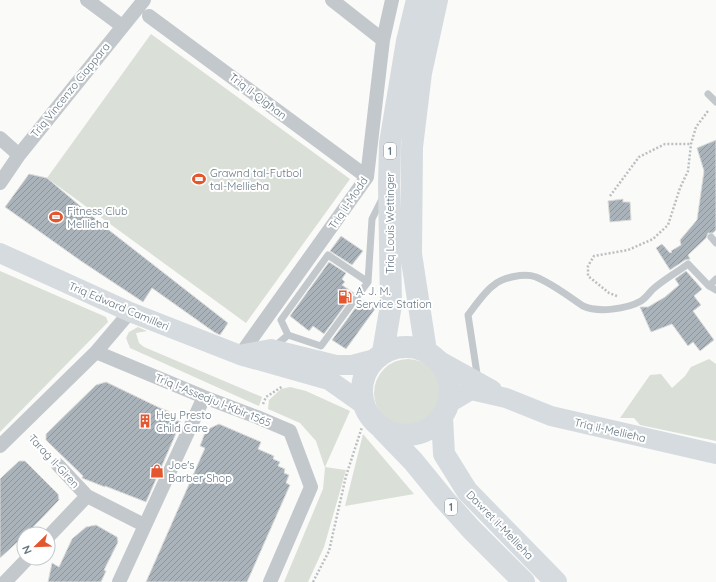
<svg xmlns="http://www.w3.org/2000/svg" width="716" height="582" viewBox="0 0 716 582" font-family="Quicksand,sans-serif">
<defs>
<pattern id="building-hatch" width="6" height="6" patternUnits="userSpaceOnUse"><rect width="6" height="6" fill="#aab3b9"/><path d="M-1 1l2-2M0 6l6-6M5 7l2-2" fill="none" stroke="#8e969c"/></pattern>
</defs>
<rect width="100%" height="100%" fill="#fafaf8"/>
<path fill="#dadfd7" d="M151,34L350,179L246,323L47,178Z
M0,271L106,317L108,322L0,432Z
M138,327L147,331L136,333L139,343L144,347L262,397L259,406L130,348L126,338L129,332Z
M709,359L716,364V441L640,425L634,418H620L650,375L661,374L672,388L685,376L691,367Z
M374 393a34 34 0 1 1 68 0a34 34 0 1 1-68 0Z
M290,387L306,391L350,411L325,467L346,470L324,547L308,582H284L323,489L325,468L316,441L300,423L268,409L269,400L281,389Z
M363,434L414,494L345,506Z"/>
<path fill="url(#building-hatch)" stroke="#dcdcda" d="M716,140V230L713,233H708L706,238L688,255L690,259L685,260L670,270L656,248L662,244L670,253L672,252L671,251L681,245L680,240L697,220L704,171L697,148Z
M29,174L47,178L105,227L228,323L220,335L214,332L152,288L143,302L81,261L5,207Z
M623,199V202H630L631,220L610,222L608,201Z
M341,236L363,251L352,265L330,251Z
M329,262L346,273L342,279L345,282L342,285L354,293L324,334L313,326L309,331L290,316Z
M686,271L702,289L694,296L701,305L693,311L714,340L700,351L693,342L688,346L672,324L651,332L640,307H648L665,297L679,285L675,279Z
M362,299L375,309L346,349L332,340Z
M106,382L160,408L173,413L175,420L181,422L146,502L105,486V487L82,478L83,476L46,440V434L96,385Z
M219,424L261,442L258,449L274,456L273,459L280,462L278,466L285,469L284,473L289,475L286,483L290,485L247,582H146L205,448L200,446L206,430Z
M19,461H25L58,494L59,500L40,520L26,534H24V536L0,558V479Z
M96,525L117,537L118,542L104,570L106,571L101,582H48L52,563L59,567L72,539L86,527Z"/>
<g fill="none" stroke-linecap="round" stroke-linejoin="round">
<path stroke="#bbbfc2" stroke-width="2.5" stroke-dasharray="2 2" stroke-linecap="butt" d="M610,196L639,157L665,144H691
M617,296L609,293L588,276V266L594,256L628,250L653,239L668,225L680,188L688,171L691,144L696,127L708,111
M263,404L266,397L283,386
M31,436L48,455
M313,582L329,551L346,476L362,427"/>
<path stroke="#c3c8cc" stroke-width="7" d="M708,94L716,102
M711,237L716,243
M716,279L709,286L716,290
M288,335L321,346L368,282L372,219L382,199
M274,347L288,335L281,320L328,255L368,282
M478,380L468,315C475,306 485,291 494,285C504,277 524,273 536,277C553,284 568,296 583,306C598,313 627,309 641,301C646,298 649,293 652,290C663,280 676,273 688,264L709,286"/>
<path stroke="#c3c8cc" stroke-width="14" d="M87,0L122,26
M332,0L383,40
M149,16L367,177
M0,138L19,155
M0,183L19,155L144,0
M96,352L130,312
M240,355L367,177L383,40L392,0
M0,446L96,352L204,397L257,417L290,431L311,487L270,582
M58,465L87,496
M48,537L87,496L144,525
M5,582L28,558
M119,582L204,397"/>
<path stroke="#d6dbdf" stroke-width="20" d="M0,253L130,312L240,355L329,380L363,404
M244,354L271,349L336,365H352L375,359
M438,360L492,390
M449,403L471,390L506,398L551,416L716,454"/>
<path stroke="#d6dbdf" stroke-width="22" d="M362 391a44 44 0 1 1 88 0a44 44 0 1 1-88 0Z
M426,351L411,254L412,147L421,73L437,0
M383,352L391,305L389,185L390,143L407,41L417,0
M442,417L444,454L467,491L556,582
M382,429L413,461L444,499L471,529L524,582"/>
</g>
<defs>
<g id="stadium-bare" transform="scale(1.08)"><path d="M0-5a6.5 5 0 1 0 0 10a6.5 5 0 1 0 0-10ZM-3.5-1.8h7v3.6h-7Z" fill="#e4572e" stroke="#fff" stroke-width="2.5" paint-order="stroke"/></g>
<g id="fuel-bare" transform="scale(1.08)"><path d="M-5.5-6h7V0h2V4h1.3V-2.5L3-4.5l.8-.8L6-3V5H2.5V1h-1V6h-7ZM-4.2-4.7v3.2H.2V-4.7Z" fill="#e4572e" stroke="#fff" stroke-width="2.5" paint-order="stroke"/></g>
<g id="building-bare" transform="scale(1.08)"><path d="M-4-6H4V6H1V3H-1V6H-4ZM-2.5-4.3h1.7v1.8h-1.7ZM.8-4.3h1.7v1.8H.8ZM-2.5-1h1.7V.8h-1.7ZM.8-1h1.7V.8H.8Z" fill="#e4572e" stroke="#fff" stroke-width="2.5" paint-order="stroke"/></g>
<g id="shop-bare" transform="scale(1.08)"><path d="M-5-2.5h2.3a2.7 3.5 0 0 1 5.4 0H5L5.5 6h-11ZM-1.5-2.5h3a1.5 2.3 0 0 0-3 0Z" fill="#e4572e" stroke="#fff" stroke-width="2.5" paint-order="stroke"/></g>
</defs>
<g fill-rule="evenodd">
<use href="#stadium-bare" x="199" y="179"/>
<use href="#stadium-bare" x="56" y="217"/>
<use href="#fuel-bare" x="345" y="297"/>
<use href="#building-bare" x="145" y="421"/>
<use href="#shop-bare" x="157" y="471"/>
</g>
<g text-anchor="middle" dominant-baseline="central" stroke-width="4" stroke-linejoin="round" paint-order="stroke">
<g fill="#fff" stroke="#939fa8" stroke-width="1">
<rect x="384" y="143" width="12" height="16" rx="3"/>
<rect x="445" y="499" width="12" height="16" rx="3"/>
</g>
<g font-size="10" font-weight="bold" fill="#657683">
<text x="390" y="151">1</text>
<text x="451" y="507">1</text>
</g>
<g font-size="11" fill="#657683" stroke="#fff">
<text transform="translate(70 90) rotate(-51)">Triq Vincenzo Ciappara</text>
<text transform="translate(258 96) rotate(37)">Triq il-Qigħan</text>
<text transform="translate(348 203) rotate(-56)">Triq il-Modd</text>
<text transform="translate(390 223) rotate(-90)">Triq Louis Wettinger</text>
<text transform="translate(119 306) rotate(23)">Triq Edward Camilleri</text>
<text transform="translate(213 400) rotate(22)">Triq l-Assedju l-Kbir 1565</text>
<text transform="translate(610 430) rotate(13)">Triq il-Mellieħa</text>
<text transform="translate(54 461) rotate(47)">Taraġ il-Giren</text>
<text transform="translate(500 525) rotate(46)">Dawret il-Mellieħa</text>
</g>
<g font-size="11" fill="#657683" stroke="#fff" text-anchor="start">
<text x="210" y="173">Grawnd tal-Futbol<tspan x="210" dy="13">tal-Mellieħa</tspan></text>
<text x="67" y="211">Fitness Club<tspan x="67" dy="13">Mellieħa</tspan></text>
<text x="356" y="291">A. J. M.<tspan x="356" dy="13">Service Station</tspan></text>
<text x="156" y="415">Hey Presto<tspan x="156" dy="13">Child Care</tspan></text>
<text x="168" y="465">Joe's<tspan x="168" dy="13">Barber Shop</tspan></text>
</g>
</g>
<g transform="translate(36 546) rotate(247)"><circle r="19" fill="#ffffff" stroke="#c1c8cd"/>
<path d="M0-3L7 15L0 10L-7 15Z" fill="#e4572e"/>
<text y="-6" font-size="11" font-weight="bold" text-anchor="middle" fill="#657683">N</text>
</g>
</svg>
